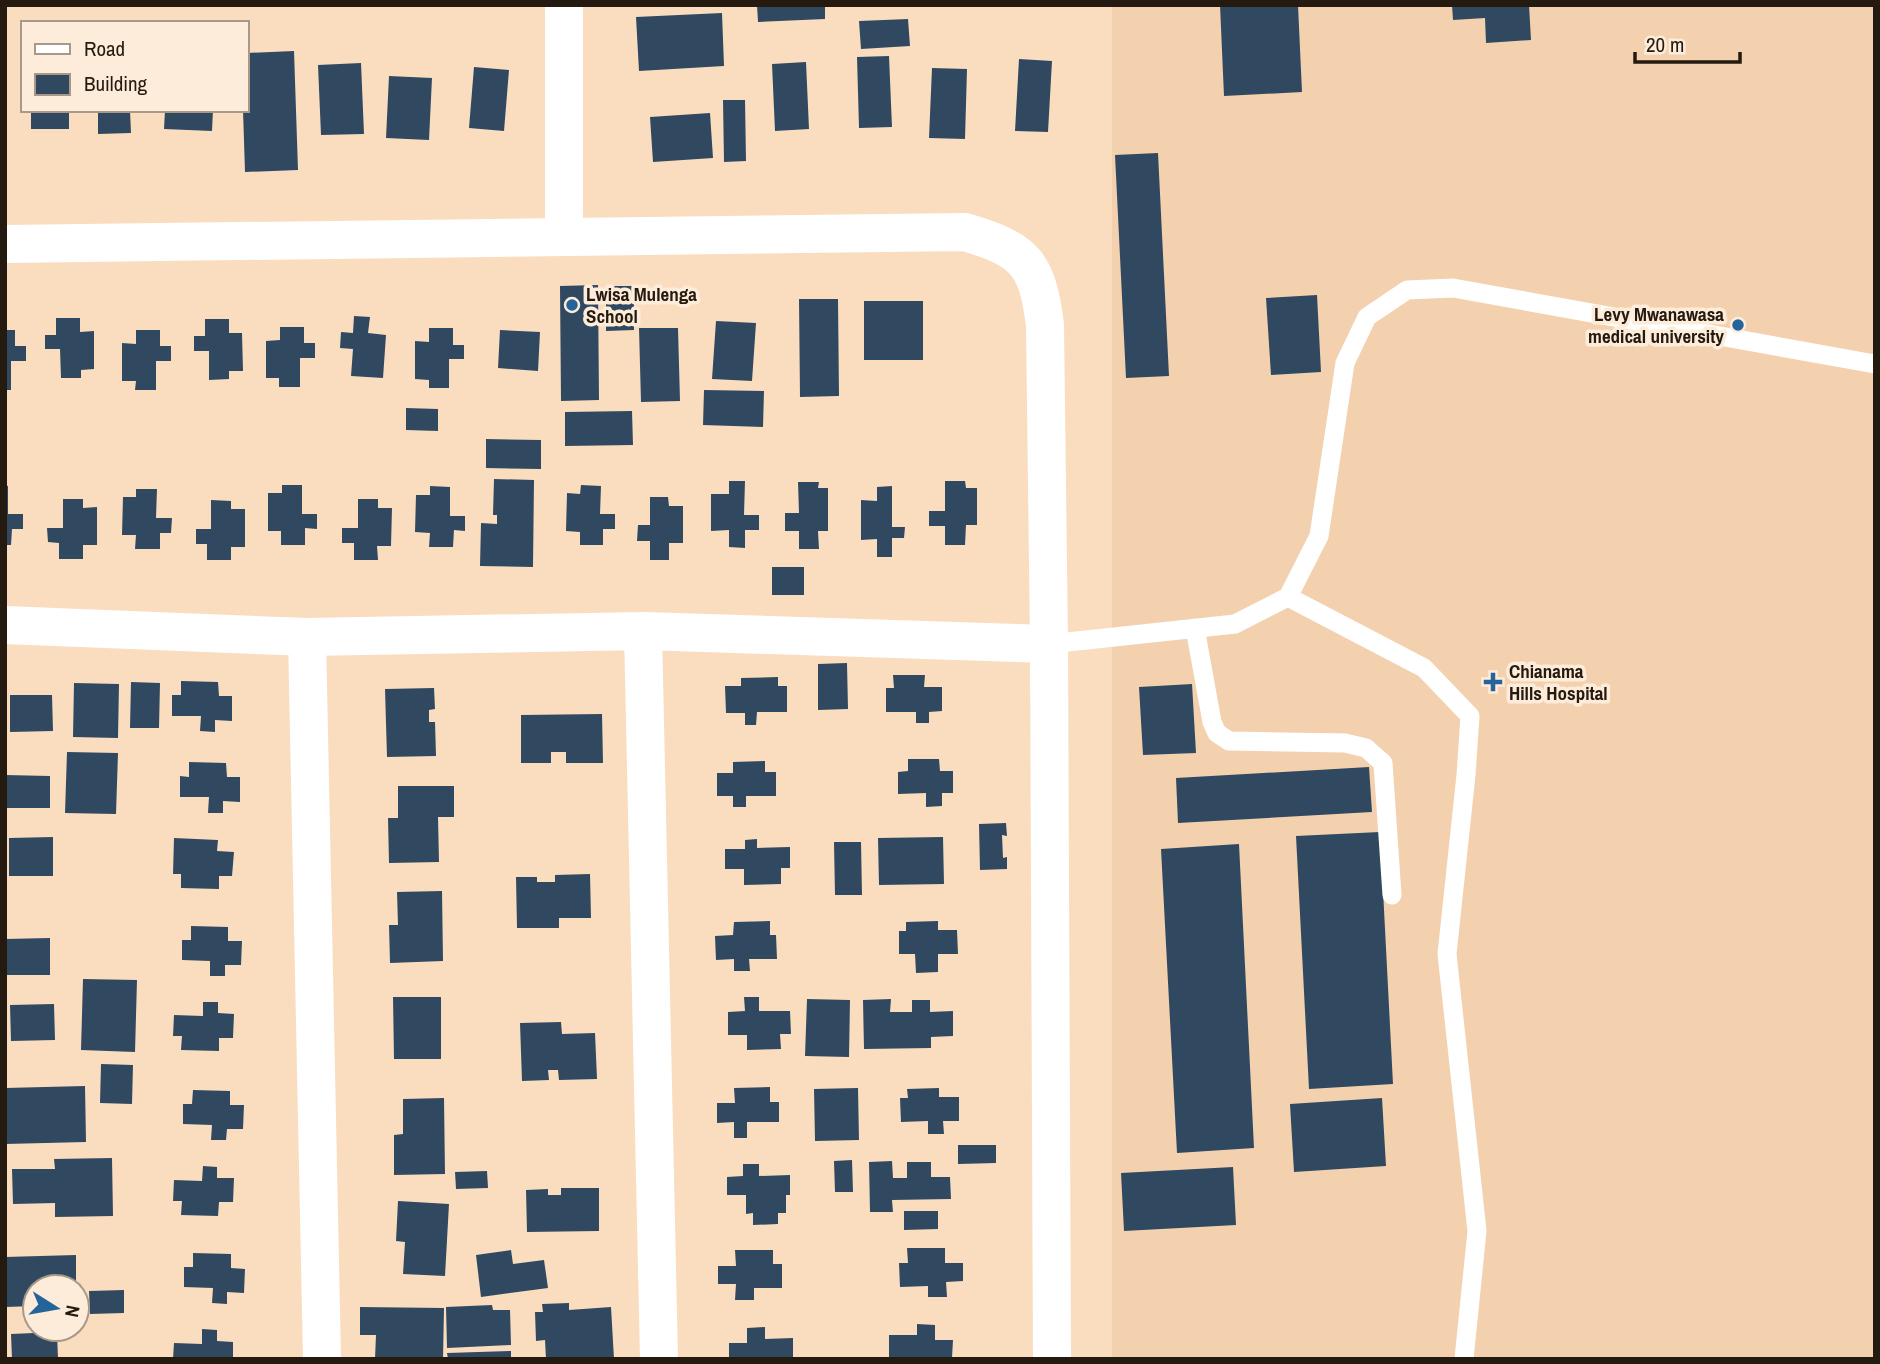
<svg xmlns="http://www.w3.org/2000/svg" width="1880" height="1364" viewBox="0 0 1880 1364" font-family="'Archivo Narrow',sans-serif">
<rect width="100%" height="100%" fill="#faddbf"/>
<path fill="#f3d1ae" d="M1112,5H1875V1359H1112Z"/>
<path fill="#304960" d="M757,5H825V19L758,22Z
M1220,5H1298L1302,92L1224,96Z
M1452,5H1529L1531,40L1486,43L1485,18L1453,20Z
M722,13L724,66L639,71L636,17Z
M908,19L910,46L861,49L859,21Z
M294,51L298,170L245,172L243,110H247V53Z
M889,56L892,127L859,128L857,57Z
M1019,59L1052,61L1048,132L1015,131Z
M806,62L809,129L775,131L772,64Z
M361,63L364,134L321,135L318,65Z
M474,67L509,70L504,131L469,128Z
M932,68L967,69L965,139L929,138Z
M389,76L432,78L429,140L386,138Z
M723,100H745L746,161L724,162Z
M31,110H69V129H31Z
M98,110H130L131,133L98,134Z
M165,110H213L212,131L164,129Z
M710,113L713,158L653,162L650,117Z
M1158,153L1169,376L1126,378L1115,155Z
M598,285L599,400L561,401L560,286Z
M606,286H634V330L606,331Z
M1317,295L1321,372L1271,375L1266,298Z
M799,299H838L839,396L800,397Z
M864,301H923V360H864Z
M354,316L370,317L368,333L386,335L383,378L351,376L353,349L340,348L341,332L353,333Z
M56,318H80V332L94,331V369L81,370V378H61L60,349H45V335H56Z
M205,319H229V333H242L243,371H229V379L209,380V351H194V336H205Z
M716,321L756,323L752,381L712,379Z
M280,327H304V343H315V358H300V387H279V378H266V341L280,340Z
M429,328H453V345H464V359H449V388H429V380L415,379V341L429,342Z
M639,328H678L680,401L641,402Z
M5,330H15V346H26V361H11V390H5Z
M136,330H160V346H171V361H156V390H135L136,381H122V343L136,344Z
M500,330L540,332L538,371L498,368Z
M704,390L764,391L763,427L703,425Z
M406,408L438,409V431L406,430Z
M632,411L633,445L565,446V412Z
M486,439L541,440V469L486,468Z
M494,479L534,480L533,567L480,566L481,523L497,524V515H493Z
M729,481H745L744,515H759V530H745V548L729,547V530L711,531V494H729Z
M945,481H965L966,488H977V525H966L965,545H945V526H929V511H945Z
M798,482H819L818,488H828V531H818L819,549H799V531H785V513H799Z
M5,485L8,486V514H23V529H12L11,545H5Z
M282,485H302V514H317V529L305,528V545H281V531H268V493H282Z
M581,485L601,486L600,514H615V529H603V545H580V532L566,531L567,493L580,494Z
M430,486L450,487V516H465V531L454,530L453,547H429L430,533L415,532L416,495H430Z
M892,486V527H905L904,538H892V557H877V539L861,540V500L877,501V487Z
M136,489H157L156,518H172L171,533H160V549H135L136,535H122L123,497H136Z
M650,497H668L669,506H683V543H669V560H650V541H637L638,525H650Z
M63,499H83V508L97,507V545H83V559H59V543L48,542L47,528H63Z
M358,499H378V508H392L391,546H377L378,560H354V543H342V528H358Z
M211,500L231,501V509H245V547H231V560H207V544H196V529H211Z
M772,567H804V595H772Z
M847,663L848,709L818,710V664Z
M893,675H925L924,687H942V711L929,712V723H916V712H886V688H894Z
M778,677V686H787V712H757L756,725H745V713H726L725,686H741V678Z
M181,681L218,682L219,696H232V721L215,720V732L200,731L201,716H172V695H181Z
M131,682L160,683L159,728H130Z
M74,683L119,684L118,738L73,737Z
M1192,684L1196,753L1143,755L1139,687Z
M434,688L435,709L429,710V722H435L436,756L387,757L385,689Z
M10,695H52L53,731L10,732Z
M602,714L603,763H566V752H551V763H521V715Z
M67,752L118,753L116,814L65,813Z
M908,759H939L940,771H953V793H942V806L926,807V793L898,794V772L908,771Z
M765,761V772H776V796H746V807H733V796H717V773H733V762Z
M189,762L226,763L227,777H240V802L223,801V813H208L209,797H180V776L189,777Z
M1369,767L1372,812L1178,823L1176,778Z
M5,775L50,776V808H5Z
M398,786H454V817H438L439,862L389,863L388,818H398Z
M1006,823L1007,836L1002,835L1003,858L1007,857V869L980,870L979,824Z
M1380,832L1393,1084L1309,1089L1296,836Z
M53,837V876H9V838Z
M943,837L944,884L879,885L878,838Z
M174,838L218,840L217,851L234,852L232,876H219V889L181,888V874H173Z
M757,839V848L790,847V868H781V884L744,885V869H725V849H745V840Z
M834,842H861L862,895H835Z
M1239,844L1254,1148L1177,1153L1161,849Z
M590,874L591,918H559V928H517L516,877H537V882H555V875Z
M442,891L443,961L390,963L389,925H398L397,892Z
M770,921V935H776L777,959H749L750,971H734V959L716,960L715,936L733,935L734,922Z
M938,921V930H957L958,954H938V972L916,973L915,954H899V931H906V922Z
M191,926L228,927V941H242L241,965H225V976H210V961L182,960V940H191Z
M50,938V975H5V939Z
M83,979L137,980L135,1052L81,1050Z
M393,997H441V1059H394Z
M744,997H759V1011H790L791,1034H780L781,1049L747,1050V1035H728V1012L745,1011Z
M807,999L850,1000L849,1057L805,1056Z
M891,999L890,1012H912V1000H930V1012L953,1011V1036L931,1037V1048L864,1049L863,1000Z
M203,1002H218V1013L234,1014L233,1038H219V1051L181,1050L182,1036H173L174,1015L203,1016Z
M54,1004L55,1040L11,1041L10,1005Z
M561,1022L562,1034L595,1033L597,1079L559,1080L558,1070H548L549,1080L522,1081L520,1023Z
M101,1064L133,1065L132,1104L100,1103Z
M85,1086L86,1142L5,1144V1088Z
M770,1087V1102H779V1122H747V1138H734V1122L717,1123V1103H735L734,1088Z
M858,1088L859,1140L815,1141L814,1089Z
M939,1088V1097H959V1121H943L944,1134H928V1121L901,1122L900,1098H908L907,1089Z
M193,1090L230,1091V1105H244L243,1129H227L226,1140H211L212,1125L183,1124V1104H192Z
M444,1098L445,1174L394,1175V1135L403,1134V1099Z
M1382,1098L1386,1166L1294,1172L1290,1104Z
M958,1145H996V1163L958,1164Z
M112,1158L113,1216L55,1217V1203L13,1204L12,1169H55L54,1159Z
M852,1160L853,1192H835L834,1161Z
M892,1161L893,1178H907V1162H931V1177H950L951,1199L892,1200L893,1212H870L869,1162Z
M743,1164H759V1176L790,1175V1195H786V1213H778V1224L753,1225V1213L746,1214V1195H727V1177L743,1176Z
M203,1166L217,1167V1178H234L233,1202H219L218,1216L181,1215L182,1201H173L174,1180L202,1181Z
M1233,1167L1236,1225L1124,1231L1121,1173Z
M487,1171L488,1188L456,1189L455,1172Z
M561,1188H599V1231L527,1232L526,1190L548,1189V1195H561Z
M398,1201L449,1204L445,1276L403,1274L405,1242L396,1241Z
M904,1211H938V1229L904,1230Z
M907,1248H945V1263H963V1281L946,1282L947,1297H928V1286L900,1287L899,1263H908Z
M511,1250L513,1264L544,1260L548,1288L481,1297L476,1255Z
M735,1250H773V1264H782V1288H754V1300H735L736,1284H718V1266H736Z
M193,1253L231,1254V1268L245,1269L244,1293L227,1292V1304L212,1303L213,1288L184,1287V1267H193Z
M76,1255V1287H35V1306L5,1307V1257Z
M124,1290V1313L90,1314L89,1291Z
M569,1303V1310L611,1307L614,1359H546L545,1340L536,1341L535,1312H543L542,1304Z
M492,1305L493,1310H510L511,1345L447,1348L446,1307Z
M360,1307L444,1308L443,1359H375L376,1335H360Z
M917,1324L935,1325V1340H953L952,1358L889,1359V1335H917Z
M765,1327V1339L793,1338V1359H729V1343H747V1328Z
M202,1329L217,1330V1341L233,1342V1359H173L174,1343L202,1344Z
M57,1332L58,1359H12L11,1334Z
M511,1351V1359H448L447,1353Z"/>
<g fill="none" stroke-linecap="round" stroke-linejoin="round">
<path stroke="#fff" stroke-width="19" d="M1288,597L1424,668L1470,716L1466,775L1447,954L1477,1231L1464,1359
M1195,628L1212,722L1217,733L1229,741L1345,743L1366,748L1383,763L1392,895
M1049,644L1235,624L1288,597L1319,536L1345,363L1367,317L1407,290L1453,288L1875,364"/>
<path stroke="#fff" stroke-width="38" d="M564,236V5
M5,625L307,637L643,631L1049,644
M643,631L659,1359
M307,637L322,1359"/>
<path stroke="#fff" stroke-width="38" d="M5,244L965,232C1025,250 1037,262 1045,325L1049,644L1052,1359"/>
</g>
<g fill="#25649b" stroke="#feecdb" stroke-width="2.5">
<circle cx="572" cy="305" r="7"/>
<circle cx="1738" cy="325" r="7"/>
<path d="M1489.5 671.5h7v7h7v7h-7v7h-7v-7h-7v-7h7z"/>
</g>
<g text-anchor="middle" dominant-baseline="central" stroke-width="7" stroke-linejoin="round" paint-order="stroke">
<g font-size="19" font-weight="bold" fill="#241a0f" stroke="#feecdb" text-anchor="start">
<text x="586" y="294">Lwisa Mulenga<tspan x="586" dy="22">School</tspan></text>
<text x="1724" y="314" text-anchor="end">Levy Mwanawasa<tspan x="1724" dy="22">medical university</tspan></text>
<text x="1509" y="671">Chianama<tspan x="1509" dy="22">Hills Hospital</tspan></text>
</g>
</g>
<rect width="1880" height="1364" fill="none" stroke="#241a0f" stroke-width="14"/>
<rect x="21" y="21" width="228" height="91" fill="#feecdb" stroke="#a79889" stroke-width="2"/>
<rect x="35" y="44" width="35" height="10" fill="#ffffff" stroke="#a79889" stroke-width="2"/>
<text x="84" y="56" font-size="21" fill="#241a0f">Road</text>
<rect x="35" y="74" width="35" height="21" fill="#304960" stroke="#a79889" stroke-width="2"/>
<text x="84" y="91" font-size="21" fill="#241a0f">Building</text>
<g transform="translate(56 1308) rotate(101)"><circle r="33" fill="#feecdb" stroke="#a79889" stroke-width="2"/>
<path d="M0-5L12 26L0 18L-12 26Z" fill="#25649b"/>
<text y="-10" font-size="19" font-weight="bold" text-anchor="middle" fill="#241a0f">N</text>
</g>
<path d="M1635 52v10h105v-10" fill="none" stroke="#241a0f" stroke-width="3.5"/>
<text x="1646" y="52" font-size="21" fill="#241a0f" stroke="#feecdb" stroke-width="5" paint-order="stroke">20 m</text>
</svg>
